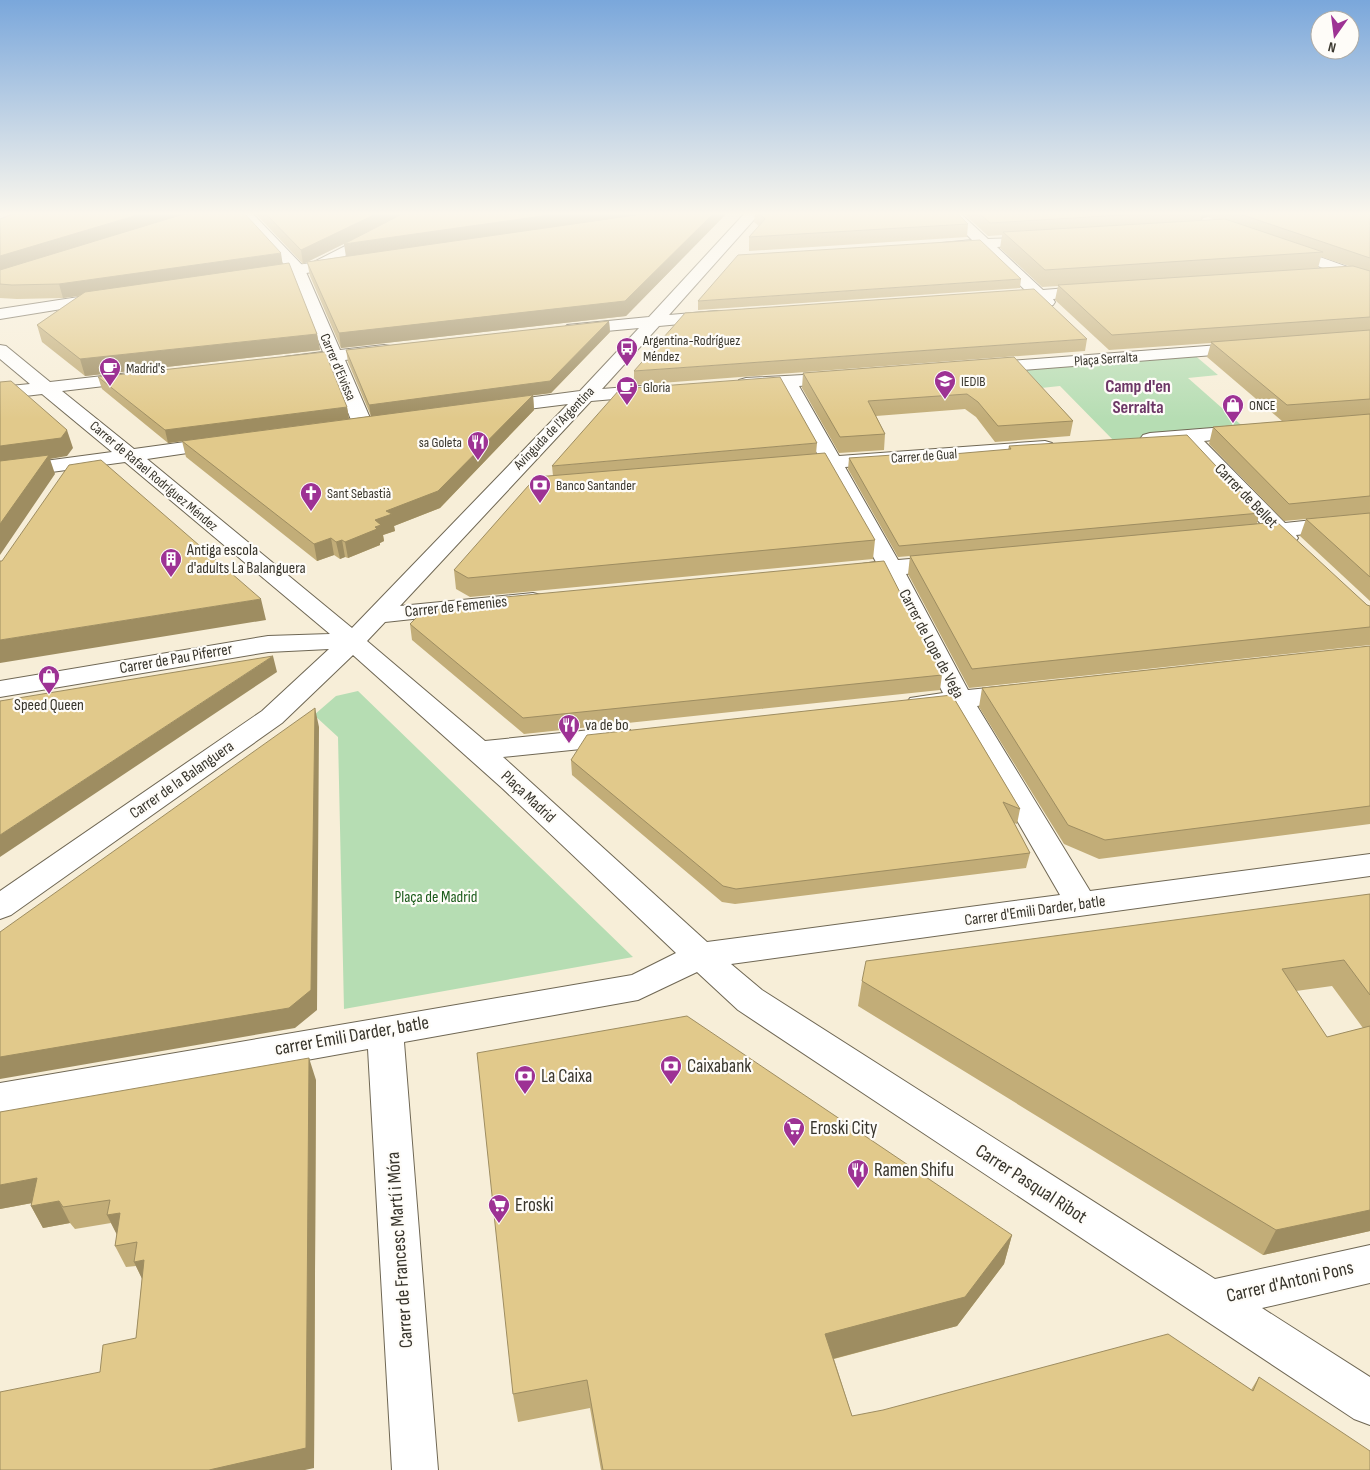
<svg xmlns="http://www.w3.org/2000/svg" width="1370" height="1470" viewBox="0 0 1370 1470" font-family="'Sofia Sans Condensed',sans-serif">
<rect width="100%" height="100%" fill="#f7eed8"/>
<path fill="#b6ddb3" d="M1192,353L1218,375L1188,378L1248,431L1115,442L1060,386L1041,388L1021,365Z
M358,691L633,957L344,1009L338,737L314,715L336,696Z"/>
<g fill="none" stroke-linecap="round" stroke-linejoin="round">
<g stroke="#6f6754" stroke-width="2">
<path id="minor" d="M237,213H252L304,267L410,213H428L316,271L306,272L340,350L384,345L390,346L393,350L390,354L384,355L345,360L373,425L370,429H356L353,425L328,362L290,366L284,365L281,361L284,357L323,352L291,272Z
M745,213H760L669,315L717,311L723,312L725,316L723,320L659,326L602,389L653,385L660,387L662,391L660,395L591,401L400,606L533,593L541,595L545,600L541,605L385,622L367,641L485,741L620,727L630,730L634,736L630,742L620,745L503,757L707,942L1060,895L952,708L919,712L910,710L906,704L910,698L943,693L883,576L849,579L841,577L837,572L841,567L876,562L826,469L794,471L787,469L784,465L787,461L819,457L781,387L739,388L737,384L739,380L746,378L840,373L846,374L849,378L846,382L799,386L839,456L1045,441L1052,443L1055,447L1052,451L1045,453L845,467L898,560L946,556L954,558L958,563L954,568L906,574L968,690L1018,685L1027,687L1031,693L1027,699L977,706L1090,891L1370,854V876L731,964L762,990L1215,1279L1370,1245V1283L1262,1308L1370,1377V1425L1354,1419L738,1010L697,972L638,1000L404,1042L438,1470H392L368,1049L0,1115V1083L632,975L676,953L502,788L353,655L282,723L11,915L0,919V891L262,711L329,649L268,652L0,697V681L268,636L330,634L125,462L0,479V467L112,452L42,394L0,399V387L30,384L0,359V345L6,346L50,382L138,372L144,373L147,377L144,381L138,382L62,391L134,449L221,437L228,439L231,443L228,447L147,459L352,628L568,404L497,413L490,411L487,407L490,403L580,391L639,328L573,334L567,333L564,329L567,325L649,317Z
M945,213H960L988,239L1044,237L1046,240L1044,243L1039,244L997,247L1043,290L1093,286L1101,291L1093,296L1053,299L1055,302L1053,305C1044,308 1041,305 1035,300H998L996,297L998,294L1026,291L981,248L942,249L940,246L942,243L972,240Z
M1284,244L1370,275V285L1279,252L1276,249L1279,246Z
M1246,343L1252,344L1255,348L1252,352L983,373L977,372L974,368L977,364L983,363Z
M1250,425L1257,427L1260,431L1257,435L1204,441L1285,523L1370,514V528L1296,535L1298,538L1295,543C1285,545 1280,544 1274,537L1248,540L1240,538L1237,533L1240,528L1262,525L1183,442L1150,445L1143,443L1140,439L1143,435L1150,433Z"/>
</g>
<g stroke="#6f6754" stroke-width="2">
<path id="major" d="M345,258L353,263L350,266L256,281L248,276L256,271Z
M105,293L113,298L111,301L0,319V309Z"/>
</g>
<use href="#minor" fill="#fff" fill-rule="evenodd"/>
<use href="#major" fill="#fff" fill-rule="evenodd"/>
</g>
<path fill="#c2ad78" fill-rule="evenodd" d="M255,213H727L626,316L341,348L310,276L307,262L346,256L360,236L303,264Z
M755,213H957L968,224L967,237L749,251V237L759,226L754,222Z
M963,213H1370V513L1284,521L1209,444L1213,427L1342,417L1282,421L1207,357L1211,343L1109,350L1055,300L1058,286L1042,287L1000,248L1002,235L988,236ZM1208,217L1215,220H1202L1203,218ZM1321,257L1349,266L1318,268Z
M0,219L283,264L317,334L320,350L85,376L42,342L37,325L80,296L63,298L17,299L0,298Z
M1021,279L1020,288L698,310V301Z
M609,321L610,332L551,393L533,395L534,410L440,508L394,526L395,531L383,535L384,541L380,543V545L348,558L345,557L340,559L334,555L317,561L186,457L182,441L268,430L168,443L102,389L98,377L347,407L349,419L371,416L348,362L346,350Z
M1087,339L1085,351L634,385V371Z
M1014,357L1073,421L1070,436L995,442L976,417L965,409L876,416L885,434L884,450L839,453L802,388L803,373Z
M817,443L816,454L875,540L873,559L470,597L456,589L454,570L553,476L552,466Z
M1009,446L1260,513L1257,523L1367,605L1370,606V645L969,688L908,574L910,556L898,557L848,469L849,458L895,459L1008,450Z
M1370,513V601L1300,536L1306,519Z
M495,598L942,675L940,690L524,734L412,640L410,624L496,604Z
M1370,646V824L1099,859L1064,844L979,707L982,688Z
M952,695L1020,809L1017,824L1014,823L1030,853L1026,868L735,904L722,902L572,775L571,760Z
M1370,894V1231L1263,1255L858,1006L862,981ZM1332,986L1363,1028L1327,1037L1296,991Z
M316,1080L314,1468L100,1372L136,1338L142,1278L136,1266L126,1267L115,1246L117,1234L111,1223L75,1229L70,1223L43,1228L31,1206L32,1203L0,1209V1112Z
M1012,1235L1004,1264L957,1326L834,1359L852,1416L1251,1390L1259,1377L1370,1470H601L590,1408L518,1422L513,1394Z"/>
<path fill="#9e8d61" d="M144,213H190L0,271V256Z
M378,213H406L303,264L301,250Z
M563,213H655L346,257L344,244Z
M714,213H727L626,316L341,348L339,333Z
M1203,213H1209L1208,217L1203,218L1200,223Z
M281,253L283,266L63,298L59,284Z
M609,321L610,332L551,393L371,417L369,405Z
M317,334L320,350L85,376L80,359Z
M533,395L534,410L440,508L394,526L395,531L383,535L384,541L380,543V545L348,558L345,542L375,520Z
M347,407L349,419L168,443L165,430Z
M67,430L73,448L67,456L50,459L55,474L0,555V446Z
M331,538L334,555L317,561L314,544Z
M342,540L345,557L340,559L336,542Z
M261,599L266,620L0,663V640Z
M273,656L277,672L0,857V835Z
M315,708L319,727L317,1010L295,1028L0,1079V1057Z
M309,1058L316,1080L314,1468L305,1470H209Z
M37,1178L48,1200L0,1209V1185Z
M59,1201L70,1223L43,1228L31,1206Z
M1370,1210V1231L1263,1255L1276,1230Z
M120,1213L118,1237L107,1215Z
M1012,1235L1004,1264L957,1326L821,1362L825,1334Z
M144,1260V1283L134,1262Z"/>
<path fill="#e1c98b" stroke="#9e8d61" d="M16,213H144L0,256V219Z
M187,213H244L281,253L59,284L12,285L0,284V270Z
M265,213H378L301,250Z
M404,213H563L344,244Z
M650,213H714L625,301L339,333L307,262Z
M759,213H957L968,224L749,237L765,219Z
M979,213H1154L990,223Z
M1237,213H1370V258Z
M1225,219L1323,252L1045,270L1003,232Z
M980,240L1021,279L698,301L738,255Z
M289,263L317,334L80,359L37,325L85,292Z
M1353,266L1370,271V317L1112,335L1058,285Z
M1034,289L1087,339L634,371L685,313Z
M609,321L550,381L369,405L346,350Z
M1370,330V399L1287,405L1211,342Z
M325,352L347,407L165,430L98,377Z
M1014,357L1073,421L998,426L978,402L967,394L868,401L885,434L840,437L803,373Z
M780,377L817,443L552,466L620,389Z
M11,381L67,430L61,438L0,446V382Z
M533,395L438,491L386,511L392,514L375,520L381,525L375,527L377,529L345,542L342,540L336,542L331,538L314,544L182,441Z
M1370,414V496L1289,504L1213,427Z
M1187,435L1260,513L899,546L849,458L893,455L895,459L1011,449L1009,446Z
M825,453L875,540L468,578L454,570L536,477Z
M49,455L0,524V461Z
M101,460L261,599L0,640V561H2L69,465Z
M1370,513V577L1306,519Z
M1277,522L1367,605L1370,606V627L972,669L910,556Z
M884,561L942,675L523,718L410,624L424,610L504,603L495,598Z
M1370,646V806L1105,840L1068,825L982,688Z
M273,656L0,835V701Z
M952,695L1020,809L1003,802L1030,853L736,889L723,886L571,760L587,735Z
M315,708L311,990L289,1008L0,1057V932Z
M1370,894V995L1344,960L1282,969L1327,1037L1370,1026V1210L1276,1230L862,981L866,961Z
M687,1016L1012,1235L965,1297L825,1334L852,1416L883,1410L1168,1334L1253,1391L1259,1377L1370,1451V1470H603L587,1380L513,1394L477,1053Z
M309,1058L306,1448L209,1470H0V1392L100,1372L103,1345L136,1338L144,1260L134,1262L137,1242L115,1246L120,1213L107,1215L110,1200L63,1207L59,1201L31,1206L37,1178L0,1185V1112Z"/>
<linearGradient id="sky" x2="0" y2="1"><stop stop-color="#7aa7db"/><stop offset="0.51" stop-color="#fbf7ed"/><stop offset="1" stop-color="#fbf7ed" stop-opacity="0"/></linearGradient>
<rect width="1370" height="419" fill="url(#sky)"/>
<defs>
<g id="bus-pin" transform="scale(1.125)"><path d="M0 17L-7.5 6A9.5 9.5 0 1 1 7.5 6Z" fill="#9d3294" stroke="#fefcf8"/><path d="M-5-6H5V4H4V6H2V4H-2V6H-4V4H-5ZM-3.5-4V0h7V-4ZM-3.5 1.2v1.5H-2V1.2ZM2 1.2v1.5H3.5V1.2Z" fill="#fff"/></g>
<g id="cafe-pin" transform="scale(1.125)"><path d="M0 17L-7.5 6A9.5 9.5 0 1 1 7.5 6Z" fill="#9d3294" stroke="#fefcf8"/><path d="M-5.5-4.5H6V0H3Q3 3.5 0 3.5H-2.5Q-5.5 3.5-5.5 0ZM3-3.2v2h1.7v-2ZM-6 4.5H4V6H-6Z" fill="#fff"/></g>
<g id="university-pin" transform="scale(1.125)"><path d="M0 17L-7.5 6A9.5 9.5 0 1 1 7.5 6Z" fill="#9d3294" stroke="#fefcf8"/><path d="M0-5L7-2L0 1L-7-2ZM-4 1L0 2.5L4 1V4Q0 6-4 4Z" fill="#fff"/></g>
<g id="shop-pin" transform="scale(1.125)"><path d="M0 17L-7.5 6A9.5 9.5 0 1 1 7.5 6Z" fill="#9d3294" stroke="#fefcf8"/><path d="M-5-2.5h2.3a2.7 3.5 0 0 1 5.4 0H5L5.5 6h-11ZM-1.5-2.5h3a1.5 2.3 0 0 0-3 0Z" fill="#fff"/></g>
<g id="restaurant-pin" transform="scale(1.125)"><path d="M0 17L-7.5 6A9.5 9.5 0 1 1 7.5 6Z" fill="#9d3294" stroke="#fefcf8"/><path d="M-5-6h1v4h1v-4h1v4h1v-4h1v5L-1.5 .5V6h-2V.5L-5-1ZM5-6V6H3V1.5H1.5Q1.5-4 5-6Z" fill="#fff"/></g>
<g id="bank-pin" transform="scale(1.125)"><path d="M0 17L-7.5 6A9.5 9.5 0 1 1 7.5 6Z" fill="#9d3294" stroke="#fefcf8"/><path d="M-6-4H6V4H-6ZM0-2.3a2.3 2.3 0 1 0 0 4.6a2.3 2.3 0 1 0 0-4.6Z" fill="#fff"/></g>
<g id="church-pin" transform="scale(1.125)"><path d="M0 17L-7.5 6A9.5 9.5 0 1 1 7.5 6Z" fill="#9d3294" stroke="#fefcf8"/><path d="M-1.2-6h2.4v3.5h3.3v2.4h-3.3V6h-2.4V-.1h-3.3v-2.4h3.3Z" fill="#fff"/></g>
<g id="building-pin" transform="scale(1.125)"><path d="M0 17L-7.5 6A9.5 9.5 0 1 1 7.5 6Z" fill="#9d3294" stroke="#fefcf8"/><path d="M-4-6H4V6H1V3H-1V6H-4ZM-2.5-4.3h1.7v1.8h-1.7ZM.8-4.3h1.7v1.8H.8ZM-2.5-1h1.7V.8h-1.7ZM.8-1h1.7V.8H.8Z" fill="#fff"/></g>
<g id="supermarket-pin" transform="scale(1.125)"><path d="M0 17L-7.5 6A9.5 9.5 0 1 1 7.5 6Z" fill="#9d3294" stroke="#fefcf8"/><path d="M-6-5.5h2.5l.6 2H6L4.5 2H-2.5L-4.4-4H-6ZM-1.5 3.2a1.3 1.3 0 1 0 .1 0ZM3 3.2a1.3 1.3 0 1 0 .1 0Z" fill="#fff"/></g>
</defs>
<g fill-rule="evenodd">
<use href="#bus-pin" x="627" y="348"/>
<use href="#cafe-pin" x="110" y="368"/>
<use href="#university-pin" x="945" y="381"/>
<use href="#cafe-pin" x="627" y="387"/>
<use href="#shop-pin" x="1233" y="405"/>
<use href="#restaurant-pin" x="478" y="442"/>
<use href="#bank-pin" x="540" y="485"/>
<use href="#church-pin" x="311" y="493"/>
<use href="#building-pin" x="171" y="559"/>
<use href="#shop-pin" x="49" y="676"/>
<use href="#restaurant-pin" x="569" y="725"/>
<use href="#bank-pin" x="671" y="1066"/>
<use href="#bank-pin" x="525" y="1076"/>
<use href="#supermarket-pin" x="794" y="1128"/>
<use href="#restaurant-pin" x="858" y="1170"/>
<use href="#supermarket-pin" x="499" y="1205"/>
</g>
<g text-anchor="middle" dominant-baseline="central" stroke-width="4.5" stroke-linejoin="round" paint-order="stroke">
<g font-size="14" fill="#38352c" stroke="#fefcf8" text-anchor="start">
<text x="643" y="340">Argentina-Rodríguez<tspan x="643" dy="16">Méndez</tspan></text>
<text x="126" y="368">Madrid's</text>
<text x="961" y="381">IEDIB</text>
<text x="643" y="387">Gloria</text>
<text x="1249" y="405">ONCE</text>
<text x="462" y="442" text-anchor="end">sa Goleta</text>
<text x="556" y="485">Banco Santander</text>
<text x="327" y="493">Sant Sebastià</text>
</g>
<g font-size="14" fill="#38352c" stroke="#fefcf8">
<text transform="translate(1106 359) rotate(-4)">Plaça Serralta</text>
<text transform="translate(338 367) rotate(67)">Carrer d'Eivissa</text>
<text transform="translate(554 428) rotate(-46)">Avinguda de l'Argentina</text>
<text transform="translate(924 456) rotate(-4)">Carrer de Gual</text>
<text transform="translate(154 476) rotate(40)">Carrer de Rafael Rodríguez Méndez</text>
</g>
<g font-size="16" fill="#38352c" stroke="#fefcf8">
<text transform="translate(1246 496) rotate(46)">Carrer de Bellet</text>
<text transform="translate(456 607) rotate(-6)">Carrer de Femenies</text>
<text transform="translate(931 644) rotate(62)">Carrer de Lope de Vega</text>
<text transform="translate(176 659) rotate(-10)">Carrer de Pau Piferrer</text>
<text transform="translate(182 780) rotate(-35)">Carrer de la Balanguera</text>
<text transform="translate(528 797) rotate(43)">Plaça Madrid</text>
<text transform="translate(1035 911) rotate(-8)">Carrer d'Emili Darder, batle</text>
</g>
<g font-size="16" fill="#38352c" stroke="#fefcf8" text-anchor="start">
<text x="187" y="550">Antiga escola<tspan x="187" dy="18">d'adults La Balanguera</tspan></text>
<text x="49" y="705" text-anchor="middle">Speed Queen</text>
<text x="585" y="725">va de bo</text>
</g>
<g font-size="16" fill="#1b5a1a" stroke="#fefcf8">
<text x="436" y="897">Plaça de Madrid</text>
</g>
<g font-size="18" font-weight="bold" fill="#6c3766" stroke="#fefcf8">
<text x="1138" y="386">Camp d'en<tspan x="1138" dy="21">Serralta</tspan></text>
</g>
<g font-size="19" fill="#38352c" stroke="#fefcf8">
<text transform="translate(352 1036) rotate(-10)">carrer Emili Darder, batle</text>
<text transform="translate(1031 1184) rotate(33)">Carrer Pasqual Ribot</text>
<text transform="translate(400 1250) rotate(-94)">Carrer de Francesc Martí i Móra</text>
<text transform="translate(1290 1282) rotate(-13)">Carrer d'Antoni Pons</text>
</g>
<g font-size="19" fill="#38352c" stroke="#fefcf8" text-anchor="start">
<text x="687" y="1066">Caixabank</text>
<text x="541" y="1076">La Caixa</text>
<text x="810" y="1128">Eroski City</text>
<text x="874" y="1170">Ramen Shifu</text>
<text x="515" y="1205">Eroski</text>
</g>
</g>
<g transform="translate(1335 35) rotate(194)"><circle r="24" fill="#fefcf8" stroke="#afaca6"/>
<path d="M0-4L9 19L0 12L-9 19Z" fill="#9d3294"/>
<text y="-8" font-size="14" font-weight="bold" text-anchor="middle" fill="#38352c">N</text>
</g>
</svg>
